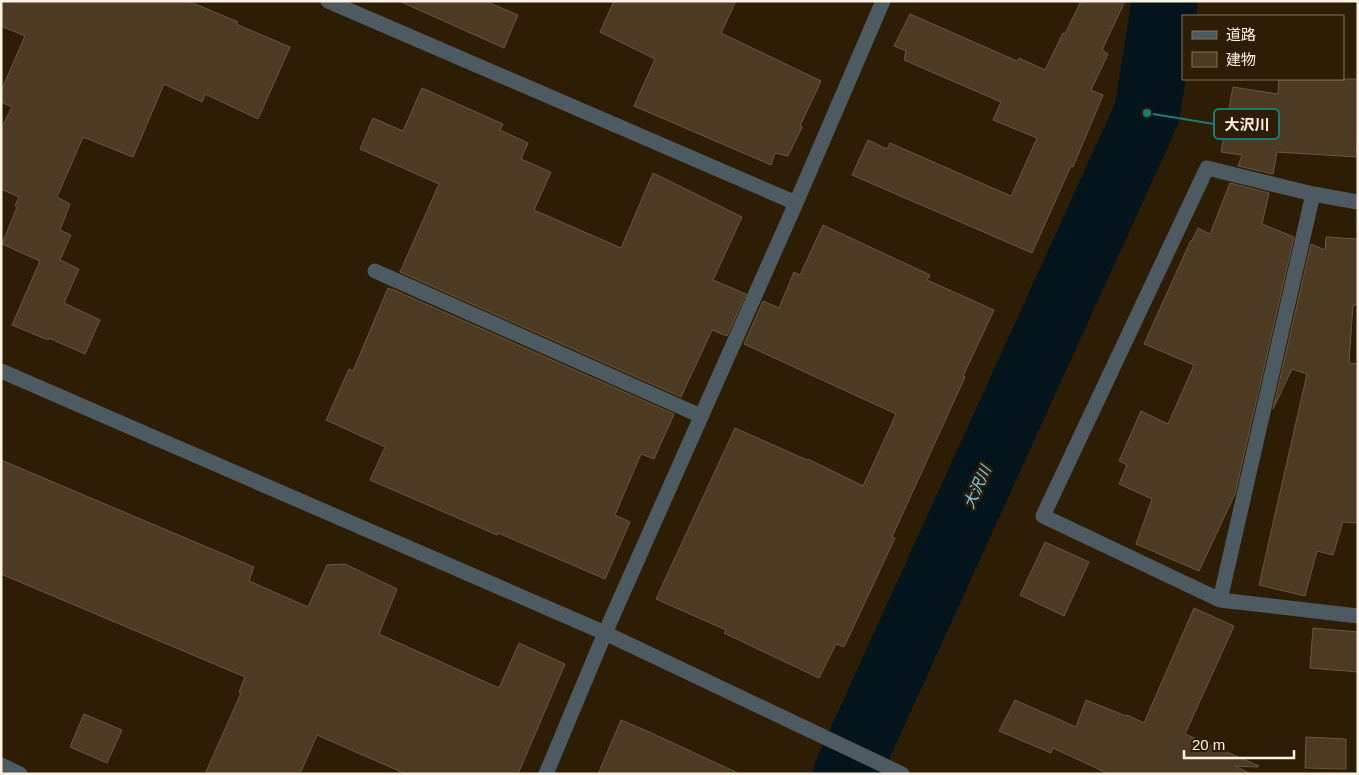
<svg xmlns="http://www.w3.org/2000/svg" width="1359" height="775" viewBox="0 0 1359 775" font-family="Helvetica,'Noto Sans JP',sans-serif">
<rect width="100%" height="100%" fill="#2d1d05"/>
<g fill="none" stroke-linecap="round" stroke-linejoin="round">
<path stroke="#03141d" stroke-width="66" d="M846,774L1147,113L1165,1"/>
</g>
<path fill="#4c3a22" stroke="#69573e" d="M1,1H188L238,22L236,24L290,47L258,119L205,94L202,102L164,84L133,157L83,137L57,197L70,204L60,230L71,235L60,260L79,269L64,303L100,320L85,354L49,338L48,340L12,325L40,261L2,244L17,207L15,206L19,197L1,189V129L12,107L1,102V91L25,36L1,26Z
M399,1H485L518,15L504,48Z
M614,1H736L721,33L821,81L800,126L802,127L788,156L775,153L771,165L634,106L655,59L600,32Z
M1081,1H1125L1102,50L1108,54L1091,90L1103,95L1073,167L1071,166L1032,253L852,175L868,140L887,149L890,143L1011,196L1037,138L993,120L1001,102L904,60L906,51L894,46L910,14L1017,61L1019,58L1045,70L1063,33L1065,34Z
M1279,79H1358V132L1356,157L1277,152L1273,174L1238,166L1242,155L1221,152L1233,87L1278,94Z
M422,88L503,124L500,130L528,143L521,159L551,172L534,210L621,248L653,173L742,217L713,280L746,294L727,336L712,330L681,397L400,272L439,184L360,149L373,118L403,131Z
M1230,183L1269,193L1262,224L1294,237L1235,494L1199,571L1136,544L1152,499L1119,484L1127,465L1119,461L1141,411L1168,424L1194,365L1144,344L1191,240L1192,241L1198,228L1210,234Z
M823,225L930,275L927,280L994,310L963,376L965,377L892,537L895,538L844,647L836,644L819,678L724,633L726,630L656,599L735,428L807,460L808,459L863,486L896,414L744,344L763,301L779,308L794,272L800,275Z
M1326,237L1358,239V305H1353L1349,363L1358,364V523L1343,522L1333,555L1317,551L1305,596L1259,585L1307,374L1292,369L1273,409L1311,244L1325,250Z
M388,288L392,290V289L674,414L654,459L641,454L615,515L630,522L605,579L498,533L497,535L370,480L385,447L326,420L349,369L353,371Z
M1,460L254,567L249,581L308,607L327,565L345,564L397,589L379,634L499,688L519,643L565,664L518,774H406L317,735L300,774H205L241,693L239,692L245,677L1,574Z
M1045,542L1089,562L1064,616L1020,595Z
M1194,608L1234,626L1185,734L1259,766L1258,767L1235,766L1251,774H1109L1053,748L1051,753L999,731L1015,700L1076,727L1086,700L1126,716L1127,715L1144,723Z
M1313,628L1358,632V672L1310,668Z
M84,714L122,730L107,763L70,747Z
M621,720L647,731L740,774H598Z
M1306,737L1346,739V769L1305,768Z"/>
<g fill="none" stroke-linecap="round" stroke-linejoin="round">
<path stroke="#4d5a61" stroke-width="15" d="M328,1L796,203
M1358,202L1313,194L1207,168L1043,516L1220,600L1358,616
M375,271L701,416
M1,371L605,633L902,774
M1220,600L1313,194
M1,765L20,774
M546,774L605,633L796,203L883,1"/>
</g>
<g text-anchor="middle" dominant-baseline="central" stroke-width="5" stroke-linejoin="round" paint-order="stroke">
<g font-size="15" font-style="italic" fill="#75cdfb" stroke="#2d1d05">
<text transform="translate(977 487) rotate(-66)">大沢川</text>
</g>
</g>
<path fill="none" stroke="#1b7c74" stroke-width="2" d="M1147 113L1214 124"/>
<circle fill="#1b7c74" stroke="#2d1d05" stroke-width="2" cx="1147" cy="113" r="5"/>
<rect fill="#2d1d05" stroke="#1b7c74" stroke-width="2" x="1214" y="109" width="65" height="30" rx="5"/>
<g font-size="15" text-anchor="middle" font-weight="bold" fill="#fdf2e4">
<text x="1247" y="130">大沢川</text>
</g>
<rect width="1359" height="775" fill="none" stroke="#fdf2e4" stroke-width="5"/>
<rect x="1182" y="15" width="162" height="65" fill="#2d1d05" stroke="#80725e"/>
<rect x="1192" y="31" width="25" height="8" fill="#4d5a61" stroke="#80725e"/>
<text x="1226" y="40" font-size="15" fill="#fdf2e4">道路</text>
<rect x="1192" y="52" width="25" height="15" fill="#4c3a22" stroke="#80725e"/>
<text x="1226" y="65" font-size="15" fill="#fdf2e4">建物</text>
<path d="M1184 750v8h110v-8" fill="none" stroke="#fdf2e4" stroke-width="2.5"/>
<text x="1192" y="750" font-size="15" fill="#fdf2e4" stroke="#2d1d05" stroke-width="4" paint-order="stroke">20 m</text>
</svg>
